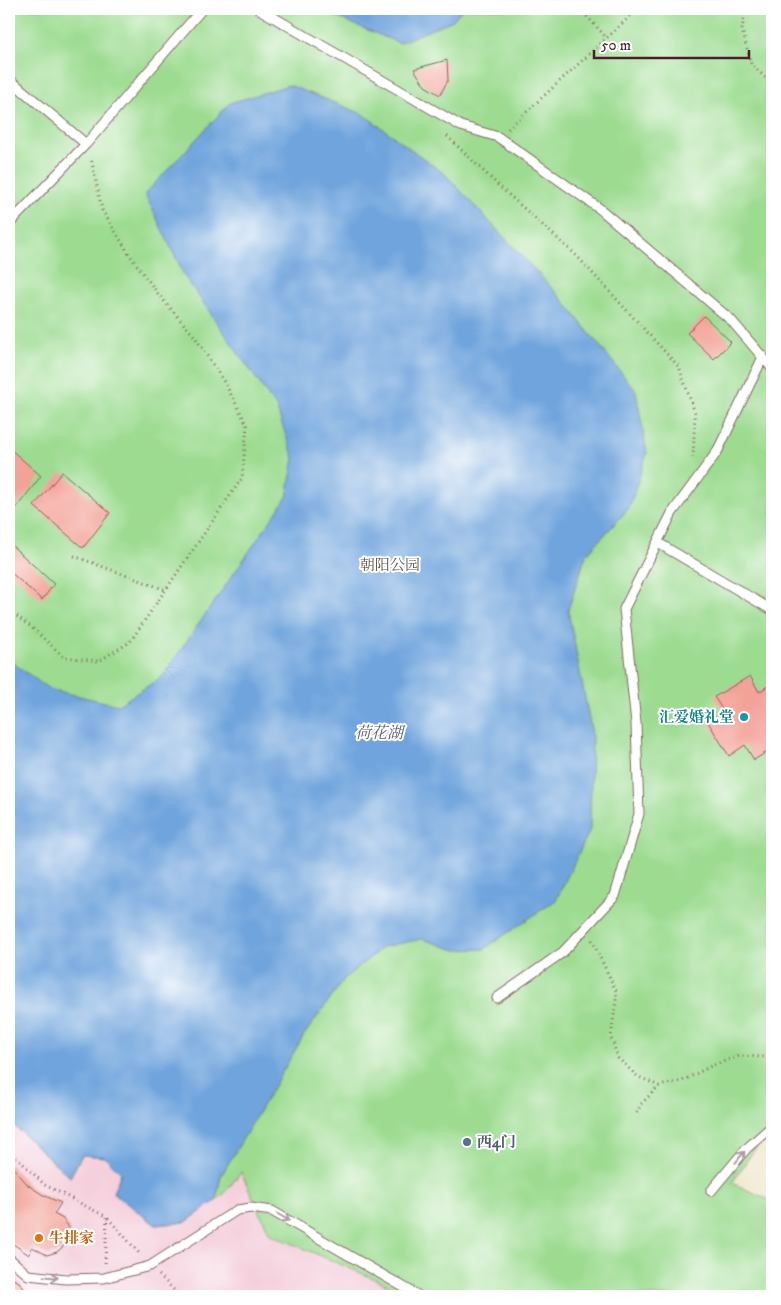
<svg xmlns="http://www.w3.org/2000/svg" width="781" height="1305" viewBox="0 0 781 1305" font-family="'IM FELL DW Pica','Noto Serif SC',serif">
<rect width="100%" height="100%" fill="#fff"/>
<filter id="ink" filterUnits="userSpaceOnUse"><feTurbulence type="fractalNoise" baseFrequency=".02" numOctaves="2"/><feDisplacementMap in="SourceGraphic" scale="10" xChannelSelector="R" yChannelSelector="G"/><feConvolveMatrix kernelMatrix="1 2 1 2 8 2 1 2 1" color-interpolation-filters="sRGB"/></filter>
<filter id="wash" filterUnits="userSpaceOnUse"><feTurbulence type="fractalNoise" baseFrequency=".0096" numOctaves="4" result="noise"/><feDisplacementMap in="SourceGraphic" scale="20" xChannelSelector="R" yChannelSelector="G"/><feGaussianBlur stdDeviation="1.12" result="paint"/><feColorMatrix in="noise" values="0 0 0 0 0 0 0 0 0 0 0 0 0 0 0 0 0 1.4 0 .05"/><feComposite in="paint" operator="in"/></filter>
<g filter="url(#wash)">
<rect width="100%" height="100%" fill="#efe6c9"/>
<path fill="#f4cfdc" d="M9,1121L69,1176L82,1155L105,1156L121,1173L216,1201L223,1195L240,1171L414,1296H9Z"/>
<path fill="#9cdb90" stroke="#737d5e" d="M9,9H772V1135L754,1150L732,1183L772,1201V1296H414L270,1234L241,1172L223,1195L186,1222L156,1225L113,1193L121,1173L105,1157L82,1155L70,1177L9,1121Z"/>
<path fill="#70a4dd" stroke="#5d6284" d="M317,9H462L453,20L399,43Z
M289,85L363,114L446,175L562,299L636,391L647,453L629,508L586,555L568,610L592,734L590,830L556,900L484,949L456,950L422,939L383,947L345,978L304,1035L221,1176L216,1201L186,1222L156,1225L113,1193L121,1173L105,1157L82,1155L70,1177L9,1121V660L49,689L118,705L162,677L287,497L294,458L276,407L185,277L145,194L230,103Z"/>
<g id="blocks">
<path fill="#f3a297" d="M447,60L448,80L440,95L425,86L414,69Z
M704,316L731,342L714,359L687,333Z
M9,448L41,476L13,512L9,509Z
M62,472L110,513L83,548L34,506Z
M9,543L54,584L42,600L9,571Z
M750,676L759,692L772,683V749L754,760L745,745L729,756L708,722L724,712L714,697Z
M9,1163L28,1185L43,1195L61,1203L54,1214L63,1219L70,1229L66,1244L57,1252L47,1255L32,1247L29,1255L9,1241Z
M9,1277L19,1282L30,1296H9Z"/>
</g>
</g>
<g filter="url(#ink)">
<use href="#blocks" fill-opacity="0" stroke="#846562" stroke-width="1"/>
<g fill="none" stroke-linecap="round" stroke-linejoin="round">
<g stroke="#846562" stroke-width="11">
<path id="lane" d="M259,9L461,126L498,137L600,209L731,320L772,368
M9,79L86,144
M9,224L86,144L202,9
M658,543L772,610
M497,998L563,952L615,896L639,814L636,723L624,609L672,513L717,452L763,357
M711,1191L746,1149L772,1126
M9,1258L28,1275L66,1279L104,1278L150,1266L237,1210L251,1208L272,1211L419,1296"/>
</g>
<path stroke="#846562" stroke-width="3" stroke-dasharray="1 4" stroke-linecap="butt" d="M580,9L606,37
M745,9L742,30L751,64L772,84
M508,129L638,9
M447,136L500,187L575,254L679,367L695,413L693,460
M74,556L166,590
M9,610L31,627L64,657L99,661L130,642L242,478L247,425L226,385L195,337L159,295L129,254L102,210L91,158
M770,751L772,754
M592,940L617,993L611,1037L618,1058L637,1076L659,1086L682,1081L711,1066L739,1056L768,1057L772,1059
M637,1113L641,1104L659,1086
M9,1150L45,1185L107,1217L105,1265
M108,1218L140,1254
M159,1275L180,1296"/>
<use href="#lane" stroke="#fff" stroke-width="9"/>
</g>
<defs><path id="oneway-shaft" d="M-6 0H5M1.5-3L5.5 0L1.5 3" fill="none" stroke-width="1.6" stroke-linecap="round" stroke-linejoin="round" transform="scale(1.25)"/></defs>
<g stroke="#ae9aa0">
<use href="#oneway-shaft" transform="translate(740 1157) rotate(-51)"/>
<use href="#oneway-shaft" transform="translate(283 1217) rotate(30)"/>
<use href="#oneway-shaft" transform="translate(51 1277) rotate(6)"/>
</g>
</g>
<circle fill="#0f9aa8" stroke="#fff" stroke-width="2" cx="744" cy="717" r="5"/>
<circle fill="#5c6f8a" stroke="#fff" stroke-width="2" cx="467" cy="1142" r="5"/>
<circle fill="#e8710a" stroke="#fff" stroke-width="2" cx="39" cy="1238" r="5"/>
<g text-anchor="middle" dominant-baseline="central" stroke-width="4" stroke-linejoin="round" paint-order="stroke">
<g font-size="15" fill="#635749" stroke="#fff">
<text x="390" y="565">朝阳公园</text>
</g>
<g font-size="15" font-weight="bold" fill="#0d838f" stroke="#fff" text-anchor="end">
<text x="734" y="717">汇爱婚礼堂</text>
</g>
<g font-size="15" font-weight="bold" fill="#4e5e75" stroke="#fff" text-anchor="start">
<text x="477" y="1142">西4门</text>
</g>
<g font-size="15" font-weight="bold" fill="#c56008" stroke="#fff" text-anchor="start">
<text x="49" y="1238">牛排家</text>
</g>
<g font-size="16" font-style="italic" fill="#5b5b7b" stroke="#fff">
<text x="379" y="733">荷花湖</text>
</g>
</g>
<rect width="781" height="1305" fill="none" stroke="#fff" stroke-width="30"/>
<path d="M594 50v8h155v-8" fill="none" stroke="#4a1f2b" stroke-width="2.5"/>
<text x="601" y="50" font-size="15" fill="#4a1f2b" stroke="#ffffff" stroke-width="4" paint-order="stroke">50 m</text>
</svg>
